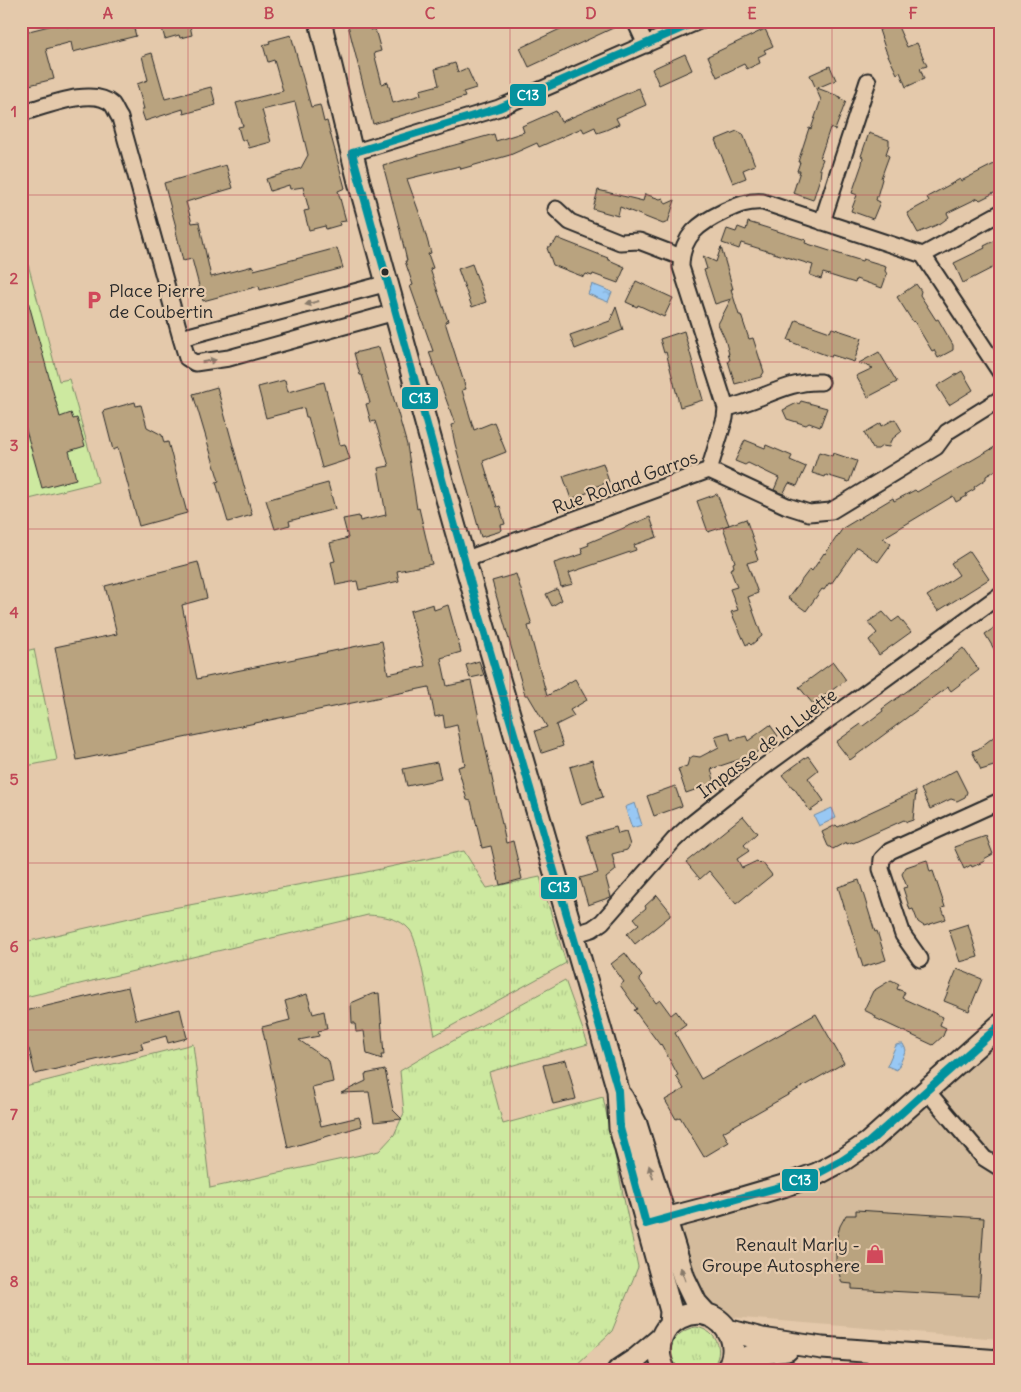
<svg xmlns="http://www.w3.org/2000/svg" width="1021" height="1392" viewBox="0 0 1021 1392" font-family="Delius,sans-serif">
<defs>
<pattern id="grass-tufts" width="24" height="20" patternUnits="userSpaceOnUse" patternTransform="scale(1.25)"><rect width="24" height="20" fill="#cde9a0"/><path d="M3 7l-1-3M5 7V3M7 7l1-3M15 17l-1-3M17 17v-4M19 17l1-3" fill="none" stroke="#b0c88a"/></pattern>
<pattern id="water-ripples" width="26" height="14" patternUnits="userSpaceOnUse" patternTransform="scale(1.25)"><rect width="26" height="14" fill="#98c8f4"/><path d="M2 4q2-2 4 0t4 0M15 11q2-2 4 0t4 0" fill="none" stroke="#83acd1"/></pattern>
</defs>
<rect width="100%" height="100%" fill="#e4c9ab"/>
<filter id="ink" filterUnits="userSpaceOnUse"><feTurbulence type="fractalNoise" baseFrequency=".02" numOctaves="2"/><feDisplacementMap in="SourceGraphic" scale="10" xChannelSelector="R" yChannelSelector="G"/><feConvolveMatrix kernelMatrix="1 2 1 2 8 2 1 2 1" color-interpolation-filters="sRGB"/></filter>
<g filter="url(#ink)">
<path fill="#d4bb9c" d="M1000,1025V1339L707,1315L677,1318L665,1219L817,1174Z"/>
<path fill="url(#grass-tufts)" stroke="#7c8a66" d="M34,649L57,760L21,767V652Z
M464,851L487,888L540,877L566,963L435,1035C431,1017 419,942 410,930C400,918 383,916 368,915L21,998V943L173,908L362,873Z
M565,980L588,1044L489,1072L503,1124L603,1097L638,1267L612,1331L570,1371H21V1087L193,1044L210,1188L379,1151L394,1135L404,1113L400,1071L427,1055Z
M696,1327C719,1331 727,1355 708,1371H682C660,1356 673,1330 696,1327Z"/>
<path fill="#cde9a0" stroke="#7c8a66" d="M21,238L59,381L69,379L98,482L21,501Z"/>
<path fill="url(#water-ripples)" stroke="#6c89a4" d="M592,284L612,292L608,302L588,294Z
M635,803L642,825L632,828L625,807Z
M832,808L836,818L819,826L814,816Z
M900,1044H903L906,1050L897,1070L887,1066L896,1045Z"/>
<path fill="#b9a37f" stroke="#2b2b2b" d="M88,21H132L136,36L73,52L71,42L46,49L54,79L21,87V33L65,22L67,27Z
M160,21H189L192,35L180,38L179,35L165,39Z
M347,21H368L370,30L375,29L381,51L374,53L382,84L388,82L393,103L421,95L420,90L439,85L435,69L455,63L458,72L467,68L476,88L463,92L465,97L373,124Z
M577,21L626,22L529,67L520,48Z
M896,22L907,47L917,43L927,66L920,68L924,79L906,87L900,72L897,74L886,51L879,30Z
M765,29L773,46L764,50L766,53L758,57L760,63L747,69L744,64L717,77L708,56Z
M291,35L311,107L320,105L324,122L327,121L345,188L338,191L346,221L339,222L340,225L326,229L325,226L309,230L304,211L309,210L303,187L290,189L289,185L270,191L266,179L301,168L308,155L295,102L262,110L271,142L249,148L246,139L242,141L238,127L243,126L236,103L283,91L274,60L268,62L263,45L270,43L269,41Z
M152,53L165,99L211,87L216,105L184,114L183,109L145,121L141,109H144L137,84L148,80L142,56Z
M685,54L692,70L659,85L652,69Z
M830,66L836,80L817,88L841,97L840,99L846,101L835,130L830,128L820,158L823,159L819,169H821L820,178L813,200L793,193L800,171H797L800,162H798L809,128L811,129L821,100L810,75Z
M639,88L646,105L616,118L619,124L606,130L597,133L595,127L584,132L582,128L539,147L537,143L510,155L461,169L460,166L407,179L420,215L431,253L428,254L433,268L430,269L448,321L445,322L466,389L462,390L474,430L494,422L506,452L483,461L497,507L500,506L505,524L501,525L502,530L498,532L481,537L455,444L451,425L455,424L429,352L433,351L410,286L413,285L405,261H407L398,222L383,165L494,134L496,141L524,132L522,126L556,111L561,122Z
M737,131L743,134L755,165L743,170L746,178L733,183L715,140Z
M869,133L889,140V145L886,154L889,156L881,178L882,179L876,200L880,202L873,219L851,211L857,195L852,193L862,164L863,157L861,156Z
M1000,161V190L980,200L978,198L947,213L949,217L941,223L918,233L907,213L929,201L927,197L960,179L961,181Z
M226,165L233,188L186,202L192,223L199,222L211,277L253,266L254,270L337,248L343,268L260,290L259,286L203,301L192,259L183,261L175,227H176L164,183Z
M598,190L643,201L645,194L660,199L663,198L666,204L675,200L668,222L663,224L620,207L618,216L593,209Z
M748,222L806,240L805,243L833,252L862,261L863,259L886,266L885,271L887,274L882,288L856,279L855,283L823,273L821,279L810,275L813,265L741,243L739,249L722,243L727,229L736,232L738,227L746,230Z
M557,238L608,258L607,259L625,267L618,283L593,274L592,276L586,274L584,277L553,265L547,248L555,242Z
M1000,238V264L963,283L954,263L985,248L984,246Z
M721,247L733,289H731L739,315H741L749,339L753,338L764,372L761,377L735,384L728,361L730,360L728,354H729L725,339L718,324L731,299L715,304L704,270L707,269L703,256L716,262Z
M472,264L486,302L472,307L458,269Z
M636,281L673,298L664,317L638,305L637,307L626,302Z
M916,284L921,291L920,295L936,320L938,319L953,345V350L938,358L934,350L932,351L914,321L913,322L897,297Z
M25,290L60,417L71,413L73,419L77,418L85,446L69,451L76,479L42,488L21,412V291Z
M616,307L623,330L575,349L570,335L610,321Z
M796,320L830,332L832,328L862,338L854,362L832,355L831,357L791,342L792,341L788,340Z
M684,331L703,400L680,407L666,352L664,353L660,339Z
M379,347L407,445L417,509L419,508L432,564L397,571L399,581L359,590L357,581L336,585L331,562L335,561L330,543L348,538L343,519L359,516L360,521L386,515L378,468L389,466L375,421L371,422L366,404L370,403L362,375H360L354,353Z
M879,352L897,382L868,397L856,376L873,368L859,363Z
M962,371L973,390L949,405L937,386Z
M285,380L288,392L324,382L340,445L345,444L350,459L322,468L308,417H306L304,408L266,418L258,387Z
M217,387L252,515L228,522L216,482L219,481L193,394Z
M801,401L827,408L820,427L809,423L806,425L787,419L783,410L797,403L799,404Z
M135,402L136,406L141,405L147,427L162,435L164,443L168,442L187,513L139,526L118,448L113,450L103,411Z
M895,419L902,431L891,440L889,447L882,446L878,449H873L864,433L881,423L882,426Z
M745,440L765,448L766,445L792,456L790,460L806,467L797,486L789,483L783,494L774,490L779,478L748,463L745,465L735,461Z
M1000,444V468L986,476V479L974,487L975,489L966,494L967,496L956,502L953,496L883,538L891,544L878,562L857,547L831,584L829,583L824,590L822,589L806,611L788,598L810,569L812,571L824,553L825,554L843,528L893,498L894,501L915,490L917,492Z
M819,452L832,456L833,453L857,461L849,482L826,475L825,477L812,473Z
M603,463L609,482L591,488L592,491L571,499L563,476Z
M328,483L335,509L289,521L290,525L275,529L266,500Z
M717,494L729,525L708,532L697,501Z
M650,517L657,537L634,545L636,550L569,573L573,584L561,587L554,563L583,554L581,548L589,545L588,543Z
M746,519L757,550L755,551L758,560L747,563L758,593L748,597L762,636L751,645L749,643L746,645L731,612L738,610L730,589L737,587L730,569L734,567L733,563L735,562L723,527Z
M970,551L989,579L938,611L927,596L959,575L951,563Z
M198,562L207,598L182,605L197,679L382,641L388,674L425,666L410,611L433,604L434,610L448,605L461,652L441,658L447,686L471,681L506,843L513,841L522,879L500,885L491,846L482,848L471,801L467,800L458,767L465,765L457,725L445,728L443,715L435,717L429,687L77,760L55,647L117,634L105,586Z
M516,574L532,625L528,626L547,696L575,679L587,700L570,710L574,716L556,725L563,746L542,753L535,731L547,727L528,695H525L492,581Z
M557,589L562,600L552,606L546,594Z
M883,612L892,622L899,617L911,632L879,655L869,640L877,633L868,622Z
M1000,624V659L985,634Z
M963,648L979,670L951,691L948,687L850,760L836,742L861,724L863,726L883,711L882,709L935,671Z
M479,661L484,675L470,678L466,665Z
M833,662L846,680L813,704L799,687Z
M770,725L778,736L753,755L711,769L715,783L686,793L678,769L687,766L689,759L693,756L700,757L719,747L715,736L729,732L731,740L746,736L748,741Z
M1000,732V764L981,770L972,751L978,749Z
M808,756L818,770L808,778L824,801L810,811L794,788H793L782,775Z
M592,760L603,797L581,804L570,767Z
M437,762L441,779L407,786L403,769Z
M956,770L967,792L965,797L957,801L951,799L930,809L921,789Z
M675,786L682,806L654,816L647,796Z
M916,791L913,820L907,822L904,820L853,843L852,842L847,844L846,842L833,849L828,846L822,832L836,825L838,827Z
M743,816L757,833L744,845L749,851L737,859L742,868L757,861L760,864L762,862L772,875L736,904L709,871L700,879L686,862Z
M616,827L618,834L626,832L630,845L627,850L612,854L616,870L606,878L611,897L588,905L580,878L598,873L587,835Z
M986,836L993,854L984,859L985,861L972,867L971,865L964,869L954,847Z
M927,860L930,872L933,871L945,907L942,908L946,919L924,926L918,922L913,909L910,910L903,888L907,887L902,874L906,867Z
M859,880L875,932L877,931L886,960L863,967L838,887Z
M657,895L670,911V916L635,944L627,934L639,924L634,918L646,908L645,906Z
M968,924L978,957L960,962L949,930Z
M625,953L642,976L639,979L656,1003L660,1000L671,1015L676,1011L686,1025L675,1033L701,1079L816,1014L844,1063L723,1132L729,1142L704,1157L680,1117L676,1119L665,1100L684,1089L676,1076L678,1075L661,1044L660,1045L634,1010L637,1009L620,985L624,982L611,964Z
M957,969L982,979L969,1011L944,1001Z
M891,980L899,984L897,989L905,992L902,998L943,1017L940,1025L946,1028L943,1036L933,1045L875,1018L876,1016L864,1010L873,991Z
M128,987L136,1020L180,1009L187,1038L168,1043L166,1036L141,1043L143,1049L35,1074L29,1049L21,1050V1029H24L21,1012Z
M379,993L384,1055H381L382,1059L367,1054L364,1031L356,1032L355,1023H352L351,1003L372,994Z
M307,994L313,1014L324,1011L327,1029L318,1031L319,1036L299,1040L329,1061L333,1082L312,1087L321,1126L359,1117L362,1126L288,1148L262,1027L290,1020L285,1001Z
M566,1060L576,1099L553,1104L543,1065Z
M385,1070L393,1110L402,1119L374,1122L369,1092L341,1093L366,1081L365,1074Z
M856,1210L984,1218L979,1296L852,1289V1284L842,1283L836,1264V1240L840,1226L846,1215H856Z"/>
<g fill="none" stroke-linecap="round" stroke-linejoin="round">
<g stroke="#2b2b2b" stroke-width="19">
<path id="street" d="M635,21L646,45
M21,113C44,107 92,86 112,104C115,108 117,114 120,118L181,338
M352,153L499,108L699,21
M556,209L570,222L620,242L639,241L681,257
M822,222L868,81
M923,255L1000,372
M388,283L181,338L187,358L195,363L229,358L395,312
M726,408C759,402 787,380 821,382
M709,470L725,418L726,408L681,267C681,236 699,223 725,211C738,205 748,201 763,202L923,255L1000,213
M464,560L709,470L787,506L809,513L831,511L936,447L947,432L1000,399
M573,935L592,929L602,922L674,840L689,826L758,771L1000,595
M920,959L903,935L881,869L882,859L890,851L1000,801
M927,1091L984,1158L1000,1168"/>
</g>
<g stroke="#2b2b2b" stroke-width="25">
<path id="secondary" d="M320,21L359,182L454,524L618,1090L620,1128L671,1311L670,1324
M622,1097L636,1124L684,1278L696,1303L707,1315
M646,1224L715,1206L783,1186L817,1174L843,1160L868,1143L1000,1025
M727,1330L762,1339L822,1348L1000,1361
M730,1365L755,1354L787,1350
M618,1371L636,1359L661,1338
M665,1371C639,1323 709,1288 731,1337C735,1348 733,1361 726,1371"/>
</g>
<use href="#street" stroke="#e4c9ab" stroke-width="15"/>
<use href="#secondary" stroke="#e4c9ab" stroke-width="21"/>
<g stroke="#e4c9ab" stroke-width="11">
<path id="bus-1" d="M352,153L480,617L618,1090L620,1128L646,1224L783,1186L817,1174L843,1160L868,1143L1000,1025
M352,153L499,108L698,21"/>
</g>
<use href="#bus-1" stroke="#06929e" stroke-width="8"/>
</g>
<defs><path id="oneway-solid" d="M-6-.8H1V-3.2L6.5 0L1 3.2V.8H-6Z" transform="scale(1.25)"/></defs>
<g fill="#887a6b">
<use href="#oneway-solid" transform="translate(312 303) rotate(165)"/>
<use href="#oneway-solid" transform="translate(209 361) rotate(-9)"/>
<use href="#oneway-solid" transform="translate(651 1172) rotate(-107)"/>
<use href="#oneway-solid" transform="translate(683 1274) rotate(-110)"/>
</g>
</g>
<path fill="none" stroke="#c04656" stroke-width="1" stroke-opacity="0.55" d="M188,21V1371M349,21V1371M510,21V1371M671,21V1371M832,21V1371M21,195H1000M21,362H1000M21,529H1000M21,696H1000M21,863H1000M21,1030H1000M21,1197H1000"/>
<defs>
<g id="parking-bare" transform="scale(1.5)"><path d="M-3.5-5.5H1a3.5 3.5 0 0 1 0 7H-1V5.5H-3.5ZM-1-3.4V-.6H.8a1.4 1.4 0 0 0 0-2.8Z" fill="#d1495b" stroke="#e4c9ab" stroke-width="2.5" paint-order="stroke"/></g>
<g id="shop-bare" transform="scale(1.5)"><path d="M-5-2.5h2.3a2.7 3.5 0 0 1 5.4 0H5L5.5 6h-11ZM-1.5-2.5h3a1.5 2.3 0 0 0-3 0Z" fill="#d1495b" stroke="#e4c9ab" stroke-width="2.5" paint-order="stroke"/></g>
</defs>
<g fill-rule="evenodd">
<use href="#parking-bare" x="94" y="300"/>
<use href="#shop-bare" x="875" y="1254"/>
</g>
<circle fill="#2b2b2b" stroke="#e4c9ab" stroke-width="2" cx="385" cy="272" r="4.5"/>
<g text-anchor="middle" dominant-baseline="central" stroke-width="4.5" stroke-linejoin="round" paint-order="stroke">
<g font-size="18" fill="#2b2b2b" stroke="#e4c9ab" text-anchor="start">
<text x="109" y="290">Place Pierre<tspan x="109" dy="21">de Coubertin</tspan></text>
<text x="860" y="1244" text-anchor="end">Renault Marly -<tspan x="860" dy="21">Groupe Autosphere</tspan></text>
</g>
<g font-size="18" fill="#2b2b2b" stroke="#e4c9ab">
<text transform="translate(625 482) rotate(-20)">Rue Roland Garros</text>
<text transform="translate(767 743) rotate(-37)">Impasse de la Luette</text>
</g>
</g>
<g stroke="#e4c9ab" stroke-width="2">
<rect x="509" y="83" width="38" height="24" rx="5" fill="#06929e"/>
<rect x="401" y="386" width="38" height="24" rx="5" fill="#06929e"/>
<rect x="540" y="876" width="38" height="24" rx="5" fill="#06929e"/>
<rect x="781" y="1168" width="38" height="24" rx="5" fill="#06929e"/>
</g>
<g font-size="14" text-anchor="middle" font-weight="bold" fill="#fff">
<text x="528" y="100">C13</text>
<text x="420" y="403">C13</text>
<text x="559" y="892">C13</text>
<text x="800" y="1185">C13</text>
</g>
<rect width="1021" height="1392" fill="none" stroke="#e4c9ab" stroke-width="55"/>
<rect x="28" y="28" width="966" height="1336" fill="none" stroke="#c04656" stroke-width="2"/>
<g font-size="16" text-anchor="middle" font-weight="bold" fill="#c04656">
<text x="108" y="19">A</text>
<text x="269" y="19">B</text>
<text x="430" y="19">C</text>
<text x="591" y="19">D</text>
<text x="752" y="19">E</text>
<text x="913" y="19">F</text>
<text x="14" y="117">1</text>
<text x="14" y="284">2</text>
<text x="14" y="451">3</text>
<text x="14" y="618">4</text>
<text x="14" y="785">5</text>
<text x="14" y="952">6</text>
<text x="14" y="1120">7</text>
<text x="14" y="1287">8</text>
</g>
</svg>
